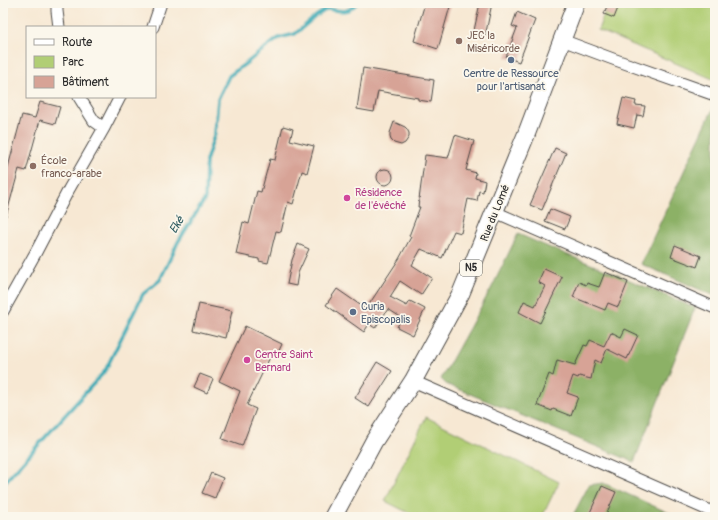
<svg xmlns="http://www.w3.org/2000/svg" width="718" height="520" viewBox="0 0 718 520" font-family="Pangolin,sans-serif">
<rect width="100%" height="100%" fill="#fbf7ec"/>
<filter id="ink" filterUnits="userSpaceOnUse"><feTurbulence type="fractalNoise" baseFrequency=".025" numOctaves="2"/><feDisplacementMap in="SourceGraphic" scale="8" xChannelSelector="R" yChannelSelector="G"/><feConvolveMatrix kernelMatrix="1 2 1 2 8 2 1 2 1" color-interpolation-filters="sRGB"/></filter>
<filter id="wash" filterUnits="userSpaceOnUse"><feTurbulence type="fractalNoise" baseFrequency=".012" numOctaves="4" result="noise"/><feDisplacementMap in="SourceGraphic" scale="16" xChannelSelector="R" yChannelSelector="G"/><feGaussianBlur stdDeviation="0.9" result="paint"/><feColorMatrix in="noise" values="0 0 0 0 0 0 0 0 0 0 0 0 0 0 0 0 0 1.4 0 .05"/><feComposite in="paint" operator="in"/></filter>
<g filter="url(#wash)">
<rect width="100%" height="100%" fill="#f7e8d3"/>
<path fill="#b1ce75" stroke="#6e7c50" d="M608,3H715V80L598,30Z
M426,417L559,482L542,517H417L385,501Z"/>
<path fill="#8cb166" stroke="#5c6e48" d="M715,104V296L641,264Z
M518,234L553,249L613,273L695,308L634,462L446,384L441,379L492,287Z
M603,483L678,517H572L589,485Z"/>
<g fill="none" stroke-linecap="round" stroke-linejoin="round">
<path stroke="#3aaab6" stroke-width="3.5" d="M3,484L105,371L143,294L160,280L178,242L205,199L206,161L215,133L218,99L229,76L249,61L261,51L279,38L295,34L316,16L327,9C341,11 347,14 357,3"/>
</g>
<g id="blocks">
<path fill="#d7a396" d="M425,3H451L438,49L414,41Z
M480,3H492L485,37L473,35Z
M608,3H620L614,18L604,14Z
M517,12L535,20L519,62L506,57L517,28L512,26Z
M363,68L434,80L431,102L418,100V98L378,91L374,112L357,109Z
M623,98L636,101L635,105L645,106L643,116L637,115L634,128L617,124Z
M40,102L60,107L55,124L40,120L26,171L19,169L6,216H3V186L22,115L35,118Z
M394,122L405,127L407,129L409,133V137L405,143L401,145L394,143L391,140L390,137V133Z
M283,126L293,129L290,140L314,146L307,173L302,171L293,204L288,202L281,232L276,231L268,263L259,261V259L236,254L243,222L249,224L257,191L261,192L270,159L275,160Z
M455,135L474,141L466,170L476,173L475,178L485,181L483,192L479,191L477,201L468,199L461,233L454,231L442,258L421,249L412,265L432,278L421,295L400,281L390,297L407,306L410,301L425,309L413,335L397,327L402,318L388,309L375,328L369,324L364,332L326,305L337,289L366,309L399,259L411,237L409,236L420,207H418L425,155L448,158Z
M555,148L566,153L542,210L530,205Z
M377 177a8 8 0 1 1 16 0a8 8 0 1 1-16 0Z
M550,209L570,217L565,229L545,221Z
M298,244L309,249L298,273L296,286L287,284L292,260Z
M675,245L701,256L697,267L671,257Z
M544,269L562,277L540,323L519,312L524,301L535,306L545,286L538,282Z
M605,272L628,282L618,307L608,303L605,310L573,297L579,282L586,285L587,283L599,287Z
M199,304L232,311L226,338L193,330Z
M245,326L282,344L277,355L272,353L247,405L256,409L242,446L222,439L240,391L219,381Z
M625,329L638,335L627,359L607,349L601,363L595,360L591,379L579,376L578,378L573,376L567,393L578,397L571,416L553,409L552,411L537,405L549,374L553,376L557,360L575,365L584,345L587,346L590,340L604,346L611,332L621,337Z
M377,362L392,371L369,407L355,398Z
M200,374L213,379L207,393L194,387Z
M211,473L223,478L215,498L202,493Z
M602,486L616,492L605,517H588Z"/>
</g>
</g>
<g filter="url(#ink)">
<use href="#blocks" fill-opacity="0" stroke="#4a4744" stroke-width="1"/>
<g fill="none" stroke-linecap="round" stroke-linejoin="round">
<g stroke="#4a4744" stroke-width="13">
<path id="street" d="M57,3V11L59,27
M153,27L161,3
M562,40L613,59L715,95
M79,97L94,121L104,128
M495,212L715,308
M3,311L36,252L69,189L104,128L120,97
M413,381L715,513"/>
</g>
<g stroke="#4a4744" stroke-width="19">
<path id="primary" d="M333,517L374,441L413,381L461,293L526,135L576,3"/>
</g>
<use href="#street" stroke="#fff" stroke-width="11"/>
<use href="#primary" stroke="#fff" stroke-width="17"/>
</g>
</g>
<g fill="#8d6e63" stroke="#fbf7ec" stroke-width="1.5">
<circle cx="459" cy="41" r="4"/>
<circle cx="33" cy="166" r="4"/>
</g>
<g fill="#5c6f8a" stroke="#fbf7ec" stroke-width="1.5">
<circle cx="511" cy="60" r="4"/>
<circle cx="353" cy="312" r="4"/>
</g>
<g fill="#d1479c" stroke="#fbf7ec" stroke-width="1.5">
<circle cx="347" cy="198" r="4"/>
<circle cx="247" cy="360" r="4"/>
</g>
<g text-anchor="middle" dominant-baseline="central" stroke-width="3.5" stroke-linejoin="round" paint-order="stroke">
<rect fill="#fbf7ec" stroke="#696865" stroke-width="1" x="460" y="260" width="22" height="16" rx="3"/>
<g font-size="10" font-weight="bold" fill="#2b2b2b">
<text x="471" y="268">N5</text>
</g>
<g font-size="11" fill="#785e54" stroke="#fbf7ec" text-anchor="start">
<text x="467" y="35">JEC la<tspan x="467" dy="13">Miséricorde</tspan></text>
<text x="41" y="160">École<tspan x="41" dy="13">franco-arabe</tspan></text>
</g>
<g font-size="11" fill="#4e5e75" stroke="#fbf7ec">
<text x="511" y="73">Centre de Ressource<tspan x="511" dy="13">pour l'artisanat</tspan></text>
<text x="361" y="306" text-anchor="start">Curia<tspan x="361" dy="13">Episcopalis</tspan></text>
</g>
<g font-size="11" fill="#b23c85" stroke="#fbf7ec" text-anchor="start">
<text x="355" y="192">Résidence<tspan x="355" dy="13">de l'évêché</tspan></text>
<text x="255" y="354">Centre Saint<tspan x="255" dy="13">Bernard</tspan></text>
</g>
<g font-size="11" fill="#2b2b2b" stroke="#fbf7ec">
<text transform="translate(495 213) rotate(-68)">Rue du Lomé</text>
</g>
<g font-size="12" font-style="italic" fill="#315e63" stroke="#fbf7ec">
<text transform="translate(177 225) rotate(-59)">Eké</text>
</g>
</g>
<rect width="718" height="520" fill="none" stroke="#fbf7ec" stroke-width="16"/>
<rect x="26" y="26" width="130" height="72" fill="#fbf7ec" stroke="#a8a59f"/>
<rect x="34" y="39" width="20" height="6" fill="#ffffff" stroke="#a8a59f"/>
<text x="62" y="46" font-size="12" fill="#2b2b2b">Route</text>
<rect x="34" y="56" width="20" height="12" fill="#b1ce75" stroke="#a8a59f"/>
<text x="62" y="66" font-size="12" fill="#2b2b2b">Parc</text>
<rect x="34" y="76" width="20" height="12" fill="#d7a396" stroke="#a8a59f"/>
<text x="62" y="86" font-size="12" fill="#2b2b2b">Bâtiment</text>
</svg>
